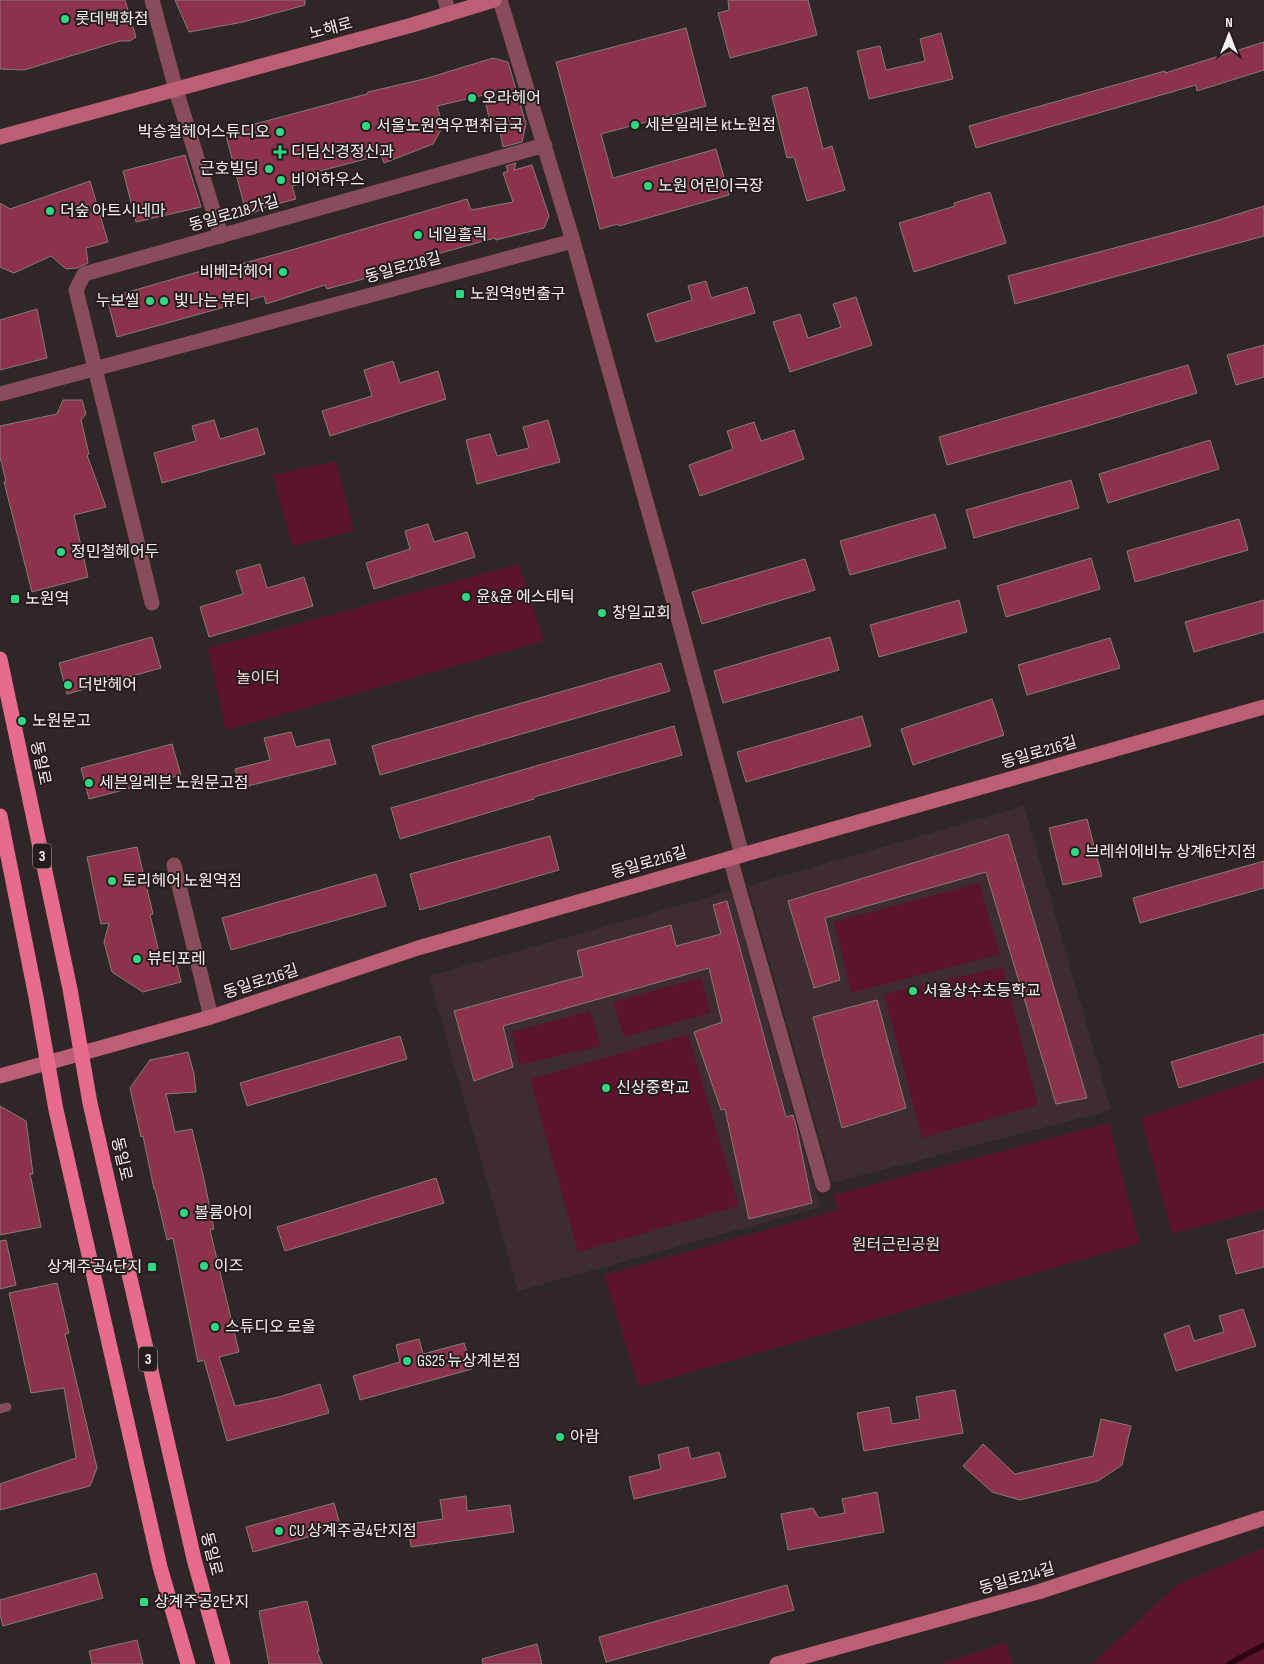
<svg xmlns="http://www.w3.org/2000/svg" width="1264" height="1664" viewBox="0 0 1264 1664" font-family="'Sofia Sans Condensed','Noto Sans KR',sans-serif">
<rect width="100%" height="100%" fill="#2f2627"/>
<path fill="#3d2d31" d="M1024,806L1111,1110L832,1183L748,886Z
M731,891L820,1207L518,1291L429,976Z"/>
<path fill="#5b142c" d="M336,461L354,531L292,546L273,475Z
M519,564L544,641L226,730L208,648Z
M979,883L1000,954L851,993L834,922Z
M1003,967L1038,1105L922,1138L884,994Z
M701,977L711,1013L624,1037L613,1002Z
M590,1011L601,1046L519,1065L512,1032Z
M688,1034L739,1206L578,1252L530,1079Z
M1264,1077V1209L1172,1234L1141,1118Z
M1109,1123L1140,1243L639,1387L604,1275L838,1210L833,1195Z
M1264,1548V1664H1092L1177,1585Z
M1006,1642L1013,1664H941Z"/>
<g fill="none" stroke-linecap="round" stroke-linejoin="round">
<path stroke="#2d0110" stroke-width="5.5" d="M1229,1664L1264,1645"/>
</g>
<path fill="#8c324d" stroke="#857a7c" d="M0,0H125L136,37L130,41H120L24,70L0,69Z
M175,0H305V5L243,22L189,32Z
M728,0H808L817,35L730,58L718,13L729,10Z
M686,28L706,106L601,134L613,178L716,149L729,195L619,226L618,224L600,229L556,62Z
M941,33L953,79L869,99L857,51L880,46L886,70L925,61L920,39Z
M1264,42V70L1197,91L1196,85L976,148L969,126L1165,71V73Z
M493,58L508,62L526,124L522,142L503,147L498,122L489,118L484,95L437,106L443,126L433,144L384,163L381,155L305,175L308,182L292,186L296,199L269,206L247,216L225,132L367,94L368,92L428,78Z
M807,87L823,149L832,146L845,190L807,201L794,157L787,158L772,96Z
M185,155L201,207L136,222L123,171Z
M516,163L514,170L532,165L549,216L544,228L496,240L495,238L379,270L381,274L327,289L325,285L266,304L264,296L117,337L107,298L229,263L230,267L302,247L467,199L471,210L513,202L503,173L508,171L506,166Z
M90,181L108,242L86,248L88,263L77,268L66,269L51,256L14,273L0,267V203L10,209Z
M990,192L1006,243L914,272L899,223L955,206L954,203Z
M1264,206V236L1015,304L1008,276L1209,223Z
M706,281L711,298L747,287L755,313L656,342L647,314L692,300L688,286Z
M856,297L872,345L790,372L773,322L800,314L808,338L841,327L833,304Z
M37,309L47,358L0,370V320Z
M1264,345V377L1236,385L1227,355Z
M393,361L400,383L438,371L446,399L330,436L322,411L372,396L364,370Z
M1188,365L1197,393L1084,427L947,465L939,437Z
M63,400H82L86,414L81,420L89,454L87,455L106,507L74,515L88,577L32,592L4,482L6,481L0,457V426L57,414Z
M214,420L220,439L257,428L265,454L162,483L154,453L196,441L192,426Z
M548,420L560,462L477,484L466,440L490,434L497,456L529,448L523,427Z
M754,422L761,441L794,430L804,459L700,496L689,465L733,449L727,431Z
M1210,440L1219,469L1108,503L1099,474Z
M1071,480L1079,508L974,538L966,510Z
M935,514L946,548L850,575L840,541Z
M1239,519L1248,550L1135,582L1127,551Z
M428,524L434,542L467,532L475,557L374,589L366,563L410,549L405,531Z
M1091,558L1100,589L1006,617L997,586Z
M805,559L815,590L702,624L692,592Z
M260,564L267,588L304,577L313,606L209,637L200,607L243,594L236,571Z
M959,600L967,632L879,657L870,625Z
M1264,600V632L1194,652L1185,622Z
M152,637L161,668L67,694L59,663Z
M830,637L839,670L723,703L714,671Z
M1110,638L1120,668L1027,695L1018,665Z
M661,663L670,691L380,775L372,746Z
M992,699L1004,735L913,765L901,729Z
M862,716L871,746L746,782L737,752Z
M674,726L682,755L534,797V799L400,839L391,808Z
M291,732L296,747L329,739L336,764L240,788L235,769L270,760L264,738Z
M172,744L181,775L89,799L81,768Z
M1087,819L1102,876L1063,885L1049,828Z
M1008,834L1087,1098L1056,1104L986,872L825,918L840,980L814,988L788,901Z
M550,836L559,870L420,910L410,874Z
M137,847L153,914L150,915L159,952L174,951L181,982L143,992L112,972L104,942L109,923L101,924L87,857Z
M1264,861V888L1140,923L1133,898Z
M376,874L386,906L231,950L222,918Z
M727,901L786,1117L793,1115L796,1125L812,1203L749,1219L725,1109L721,1110L694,1032L722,1022L709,968L503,1026L513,1067L474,1081L454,1011L583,976L577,951L671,925L676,946L721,934L713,905Z
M877,1000L906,1108L842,1128L813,1017Z
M1264,1034V1062L1179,1088L1171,1062Z
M400,1036L407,1059L247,1106L240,1083Z
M188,1052L194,1074L196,1092L166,1094L175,1132L192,1129L204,1179L214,1229L210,1230L239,1352L219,1357L235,1406L279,1397L320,1384L329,1413L227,1441L204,1360L198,1362L173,1238L167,1240L155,1189H154L143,1136L141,1137L130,1088L150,1060Z
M0,1106L26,1121L33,1174H30L41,1227L0,1235Z
M436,1178L444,1203L285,1251L277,1227Z
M1264,1230V1267L1236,1274L1227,1240Z
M6,1240L16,1285L0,1289V1241Z
M57,1283L69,1333L65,1334L97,1468L90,1486L0,1510V1484L76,1458L64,1388L31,1393L9,1293Z
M1243,1309L1256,1346L1176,1371L1164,1334L1189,1325L1194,1341L1224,1332L1219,1316Z
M419,1339L423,1354L464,1343L472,1369L360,1400L353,1376L400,1362L396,1345Z
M955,1390L963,1433L864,1451L857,1413L889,1407L892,1424L920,1419L916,1397Z
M1101,1419L1131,1426L1122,1465L1098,1481L1020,1500L992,1492L963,1466L983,1444L1015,1474L1093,1456Z
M688,1447L691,1459L719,1452L726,1477L634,1499L629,1477L661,1469L658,1455Z
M877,1492L884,1532L788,1550L781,1514L813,1508L819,1518L845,1513L842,1499Z
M466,1496L467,1511L510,1505L514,1532L411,1547L408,1524L443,1519L440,1500Z
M334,1503L341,1528L253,1552L246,1527Z
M96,1573L103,1598L3,1626L0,1615V1600Z
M787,1585L794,1610L606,1662L599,1637Z
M307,1601L319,1651H317L322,1664H269L259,1611Z
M137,1640L143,1664H92L89,1651Z
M537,1644L542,1664H483L482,1659Z"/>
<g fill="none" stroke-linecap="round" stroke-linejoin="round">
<path stroke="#884c5b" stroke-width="9" d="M0,1409L7,1407"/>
<path stroke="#884c5b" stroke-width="15" d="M152,0L176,90L221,236
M445,0L449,14
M500,0L573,241L666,573L742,855
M0,394L573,241
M152,603L76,290L84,274L545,145
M730,858L823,1185
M174,865L211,1017"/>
<path stroke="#bd5e77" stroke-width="15" d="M0,137L412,25L494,0
M0,1076L211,1017L418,948L742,855L1264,707
M777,1664L1038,1592L1264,1518"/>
<path stroke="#e66b8c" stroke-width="15" d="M0,659L70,989L90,1103L194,1559L223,1664
M0,816L36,997L56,1110L160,1567L188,1664"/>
</g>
<g fill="#31d882" stroke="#251c1e" stroke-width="2">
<circle cx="65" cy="19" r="5"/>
<circle cx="472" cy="98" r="5"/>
<circle cx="635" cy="125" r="5"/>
<circle cx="366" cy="126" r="5"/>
<circle cx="280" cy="132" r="5"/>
<path d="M277.5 144.5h5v5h5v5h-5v5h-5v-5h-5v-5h5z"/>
<circle cx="269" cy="169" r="5"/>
<circle cx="281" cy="180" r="5"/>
<circle cx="648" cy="186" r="5"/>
<circle cx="50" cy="211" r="5"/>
<circle cx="418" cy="235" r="5"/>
<circle cx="283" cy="272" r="5"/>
<rect x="455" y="289" width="10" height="10" rx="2.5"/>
<circle cx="150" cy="301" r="5"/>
<circle cx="164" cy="301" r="5"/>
<circle cx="61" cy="552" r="5"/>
<circle cx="466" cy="597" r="5"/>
<rect x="10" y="594" width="10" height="10" rx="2.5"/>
<circle cx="602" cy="613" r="5"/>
<circle cx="68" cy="685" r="5"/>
<circle cx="22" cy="721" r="5"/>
<circle cx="89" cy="783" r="5"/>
<circle cx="1075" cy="852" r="5"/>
<circle cx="112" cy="881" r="5"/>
<circle cx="137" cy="959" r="5"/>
<circle cx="913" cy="991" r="5"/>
<circle cx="606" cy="1088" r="5"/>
<circle cx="184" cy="1213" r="5"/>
<circle cx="204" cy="1266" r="5"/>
<rect x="147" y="1262" width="10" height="10" rx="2.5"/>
<circle cx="215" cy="1327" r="5"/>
<circle cx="407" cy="1361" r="5"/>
<circle cx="560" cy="1437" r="5"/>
<circle cx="279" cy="1531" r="5"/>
<rect x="139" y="1597" width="10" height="10" rx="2.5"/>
</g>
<g text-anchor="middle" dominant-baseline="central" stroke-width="4" stroke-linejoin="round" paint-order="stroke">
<g fill="#251c1e" stroke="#b7b0b2" stroke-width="1">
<rect x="33" y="843.5" width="18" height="25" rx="4"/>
<rect x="139" y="1346.5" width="18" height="25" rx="4"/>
</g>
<g font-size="15" font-weight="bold" fill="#f6f0f1">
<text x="42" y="856">3</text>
<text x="148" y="1359">3</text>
</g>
<g font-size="16" fill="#f6f0f1" stroke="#251c1e" text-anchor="start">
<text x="75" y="19">롯데백화점</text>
<text x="482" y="98">오라헤어</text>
<text x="645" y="125">세븐일레븐 kt노원점</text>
<text x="376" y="126">서울노원역우편취급국</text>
<text x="270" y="132" text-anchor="end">박승철헤어스튜디오</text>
<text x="291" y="152">디딤신경정신과</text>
<text x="259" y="169" text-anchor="end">근호빌딩</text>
<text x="291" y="180">비어하우스</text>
<text x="658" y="186">노원 어린이극장</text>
<text x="60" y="211">더숲 아트시네마</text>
<text x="428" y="235">네일홀릭</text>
<text x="273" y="272" text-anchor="end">비베러헤어</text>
<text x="470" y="294">노원역9번출구</text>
<text x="140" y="301" text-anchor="end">누보씰</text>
<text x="174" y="301">빛나는 뷰티</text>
<text x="71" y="552">정민철헤어두</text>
<text x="476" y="597">윤&amp;윤 에스테틱</text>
<text x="25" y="599">노원역</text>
<text x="612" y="613">창일교회</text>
<text x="78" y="685">더반헤어</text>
<text x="32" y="721">노원문고</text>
<text x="99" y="783">세븐일레븐 노원문고점</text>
<text x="1085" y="852">브레쉬에비뉴 상계6단지점</text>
<text x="122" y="881">토리헤어 노원역점</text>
<text x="147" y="959">뷰티포레</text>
<text x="923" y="991">서울상수초등학교</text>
<text x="616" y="1088">신상중학교</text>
<text x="194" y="1213">볼륨아이</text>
<text x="214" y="1266">이즈</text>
<text x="142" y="1267" text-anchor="end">상계주공4단지</text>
<text x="225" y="1327">스튜디오 로울</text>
<text x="417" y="1361">GS25 뉴상계본점</text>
<text x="570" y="1437">아람</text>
<text x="289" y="1531">CU 상계주공4단지점</text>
<text x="154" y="1602">상계주공2단지</text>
</g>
<g font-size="16" fill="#f6f0f1" stroke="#251c1e">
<text transform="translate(331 29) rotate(-15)">노해로</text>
<text transform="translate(234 214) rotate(-16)">동일로218가길</text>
<text transform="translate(403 268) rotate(-15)">동일로218길</text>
<text transform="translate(1039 753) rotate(-16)">동일로216길</text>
<text transform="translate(40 763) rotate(78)">동일로</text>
<text transform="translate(649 863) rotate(-16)">동일로216길</text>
<text transform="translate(261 982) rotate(-18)">동일로216길</text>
<text transform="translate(121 1159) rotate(77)">동일로</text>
<text transform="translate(211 1554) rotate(76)">동일로</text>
<text transform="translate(1017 1579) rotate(-16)">동일로214길</text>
</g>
<g font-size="16" fill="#f0d5da" stroke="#251c1e">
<text x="258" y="678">놀이터</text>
<text x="896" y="1245">원터근린공원</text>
</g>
</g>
<g transform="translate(1229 35)" stroke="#251c1e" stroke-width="4" paint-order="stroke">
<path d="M0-4L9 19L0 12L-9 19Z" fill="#f6f0f1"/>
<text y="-8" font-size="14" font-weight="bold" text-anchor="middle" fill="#f6f0f1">N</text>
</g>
</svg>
